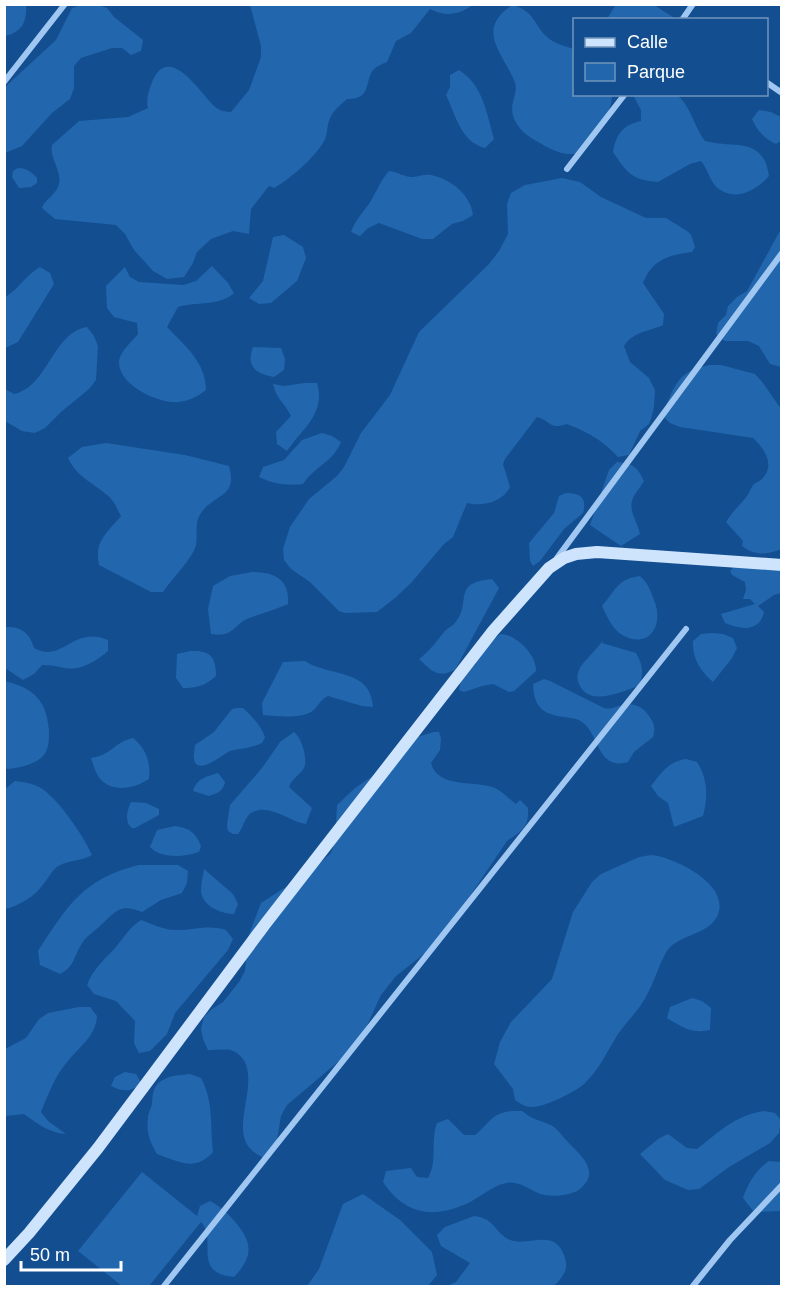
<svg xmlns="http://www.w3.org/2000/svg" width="786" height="1291" viewBox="0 0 786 1291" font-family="Helvetica,sans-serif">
<rect width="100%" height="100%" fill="#134e90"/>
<path fill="#2266ad" d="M5,4L26,5C27,22 22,32 5,36Z
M619,4L654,5L676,19H607L615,6Z
M82,5H98L107,8L114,17L143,40L141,51L131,55L122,48H112L81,58L74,66V88L70,99L52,113L22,146L5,153V87L56,40L72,8Z
M250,5H473C458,15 446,17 430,9L411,33L396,41L387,62C382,64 377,66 374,69C364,79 373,100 347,99C338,107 330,113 328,125C327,129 327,134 325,139C318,155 289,180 274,188L269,186L251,209L249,234L233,231L211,239L197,252L193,263L184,277L167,279L153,271L134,250L125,234L116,225L55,219L42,208C45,199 57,194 59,184C62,170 49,158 52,145L79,121L128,117L148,108C146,100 148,93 151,85C167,40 199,91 213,105C218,110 224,112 231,112L249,90L261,57V46Z
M512,5C535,11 533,24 547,37C555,44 565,46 574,49V94L612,95C612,106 607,115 602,125C587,154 575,162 545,146C535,140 526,136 519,127C503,106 521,96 514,80C501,51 476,29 512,5Z
M459,70C483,85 487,114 494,139L485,148C461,142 456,116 446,95L450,87V75Z
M633,95H677C691,106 694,127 705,141C733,149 763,135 769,176C758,189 736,202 719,189C710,183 708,169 701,161L690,164L658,182C632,180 627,173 613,152C616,134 623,125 641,121V110Z
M759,110L771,112L781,117V141L776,144C764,138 758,132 752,119Z
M18,168C26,168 32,172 37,178V183L31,187L19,188L12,177L13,171Z
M389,171C397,172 405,177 412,177C419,177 424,174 431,175C451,179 471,195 473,215L463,221L452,224L433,239H422L379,223L368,228L360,236L351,232C355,221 362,213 369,204C376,193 380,181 389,171Z
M562,178L580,182L601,197L646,218H666L687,231L691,235L695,247L692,252C668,255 652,260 643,283L664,314L663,325C648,332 634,331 624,346L630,362L649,378L655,390L654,407L651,419L649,424L640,431L629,455L618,457C601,439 589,433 567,424C548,430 552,421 537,417L505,459L503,464L510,487C503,502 482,507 467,503L453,537L444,544L411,583L395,598L377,612L345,613L339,611L310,582L291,569L284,560L283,549L290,527L309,499L337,476L344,467L361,433L390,395L419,332L489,264L499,251L508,234L507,204L511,193L525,185Z
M781,229V367L770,364L759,346L748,341H725L716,334L718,323L726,315L728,306L737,297L747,291Z
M284,235L303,247L306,258L297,281L271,303L259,304L249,298L263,281L273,237Z
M212,266L228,283L234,293C218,307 197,301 178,307L167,327C184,345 206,362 206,390C196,398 185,403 171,402C153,400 118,384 119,361C120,352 132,341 138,334L137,323L114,317L107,308L106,286L125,267L130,277L139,282L183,285L196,281Z
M40,267L50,273L54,284L18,342L5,348V295L7,296C20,287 27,274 40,267Z
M87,327L94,336L98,346L96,380L89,389L61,412L45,428L35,433L22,431L5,421V389L14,394C48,387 52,333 87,327Z
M253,347L281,348L285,359L284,370L274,377C255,374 246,366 253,347Z
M710,365H721L755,374L763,383L781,409V549C767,555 755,556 742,546L743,541L726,522C732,512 740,505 747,496C750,492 751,487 754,484C757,482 760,481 762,479C776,465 764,448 753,438L680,427L670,423L662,415C675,386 676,371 710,365Z
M305,383H317C326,413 303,428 287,451L277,444L276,432L291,416C284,402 277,400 273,384L284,386Z
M322,433L332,436L341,442C334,461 314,467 303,484C288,486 273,484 259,477L263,467L284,460L302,440Z
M106,443L185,455L229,466C238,498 215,493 201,513C194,523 198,535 196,545C193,558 171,580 163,592H151L99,565C94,541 107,533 121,516C117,509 114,500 107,495C92,482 77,477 68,458L82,447Z
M617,462C632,463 638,467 644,481C641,487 633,495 632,501C629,512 638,523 640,534L621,546L590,525L609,470Z
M566,493C581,493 587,498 583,513L564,529L540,561L533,566L530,561L529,543L554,513L559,496Z
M736,565L781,567V593L774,595L758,606L764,612C760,632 741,630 725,623L721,614L755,604L750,599H743L746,590L745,582L732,575L730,571Z
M252,572C274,572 290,579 288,604C276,609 264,613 252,617C233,623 235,638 211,634L208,609L213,586L230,576Z
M640,576C648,583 650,590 654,600C664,623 651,649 624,636C612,630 607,616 602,606C616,590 617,579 640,576Z
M492,579L499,588L455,670C437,678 433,672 419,659C430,651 436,642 444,632C447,628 452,627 455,623C473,602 450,583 492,579Z
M5,627C21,626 30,633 34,648C63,664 72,625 108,640V651C100,658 88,666 77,668C65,670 54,664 42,665L34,674L23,680L5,668Z
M712,633L723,634L733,638L737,648L732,658L713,682C700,671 692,658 693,641L701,634Z
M500,634C516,634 537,655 536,671L514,691L509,692L493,684L482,686L464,692L459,690L462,672L475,665L479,654Z
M603,640L602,643L636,653C643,665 644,673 639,686C622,691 589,708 579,684C577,679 577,675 579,670C582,662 597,650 603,640Z
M190,651C210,650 216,656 216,676C205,686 197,688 183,688L176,678L177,654Z
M305,661C329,677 371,668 373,707L362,706L328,696C320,699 318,708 311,712C298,719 277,716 263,715L262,703L283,662Z
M544,679L550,681L604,708C612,710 615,706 623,705C635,702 645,708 651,719C655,725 655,730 653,737L634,752L628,762C597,771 600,735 582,722C577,718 571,718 564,717C542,714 534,707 533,684Z
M5,681C34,688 47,701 49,731C49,741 49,750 42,757C34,765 18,768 7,769L4,766Z
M237,708H243C252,716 261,726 265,737L262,743C252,748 241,748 230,751C223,754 197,777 194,759C193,755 195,749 195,745L214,732L232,709Z
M294,732C302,738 308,759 304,768C300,775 292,778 289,787L312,808L306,824C290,822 268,802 251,813C245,817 243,828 238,834H233L228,831L227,825L230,805L262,768L280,742Z
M434,732H439L441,738L440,750L431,763C438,790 477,779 497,789C504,793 510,800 516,804L520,800L528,808C529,827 522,831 507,841L439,942L396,976L381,995L365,1030L352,1050L287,1105L281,1116L277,1140L265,1158C221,1142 259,1094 245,1062C242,1057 237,1052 231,1050C224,1049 215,1050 208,1050L203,1039L201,1029L204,1017L212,1009L223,1002L239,982L245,971L248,937L261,903L312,870L331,853L335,842L337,805L355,788L385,768L414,738Z
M133,738C146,748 151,763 149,779C134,789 110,794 98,776C95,771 93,764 91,758C112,755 114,742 133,738Z
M686,759L697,762C708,779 708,797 703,816L674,827L668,803L658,796L651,786C661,773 668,762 686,759Z
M218,773L225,782C223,792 217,793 209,796L193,791C196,779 207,776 218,773Z
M15,781C25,782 37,784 45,791C61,803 84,837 92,855C81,861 70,860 60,865C51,870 48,880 41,887C34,897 16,907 5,909V789Z
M131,802L146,803L159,809V815L135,828H132C124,822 127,810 131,802Z
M175,826C190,828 196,833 201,846L199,852C185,857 161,859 150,847L157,830Z
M651,855C673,857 726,882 719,911C714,935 679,933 667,951C659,964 655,980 648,993C641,1008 628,1020 618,1034C608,1050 599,1070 585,1083C578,1091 542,1108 532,1107C525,1107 521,1104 515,1100L513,1089L494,1064L500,1042L511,1022L552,979L573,912L592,882L601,874L639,857Z
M138,865H178L188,871L187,883L182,893L161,900L142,912C120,903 116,911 101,925C94,932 86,936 81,945C73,958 75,966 60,974L40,965L38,951C68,905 82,880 138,865Z
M204,869L233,894L238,904L234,914C220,914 201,905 201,890C201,883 203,876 204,869Z
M141,920C152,924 162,929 173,930C193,931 206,924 226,930L233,939L228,950L175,1013L167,1034L150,1051L139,1053L134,1043L135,1021L116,1001L94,994L87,985C93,969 104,960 115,948C124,937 130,927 141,920Z
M692,998L702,1001L711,1008L710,1030C691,1034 682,1027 667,1018L670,1007Z
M79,1007H90L97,1016C96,1036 79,1047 67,1062C55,1076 48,1095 41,1112L48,1121L66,1134C49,1133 38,1124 24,1114L5,1116V1049L26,1038L39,1019L48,1013Z
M125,1072L136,1074L142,1084C130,1092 123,1092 111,1086L115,1077Z
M190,1074L201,1078C214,1102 210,1127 213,1152C195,1172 180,1162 157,1154C150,1143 146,1131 148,1118C148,1113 151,1109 152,1104C153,1091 153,1084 167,1078C173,1075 183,1075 190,1074Z
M512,1111C516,1111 519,1111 522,1111C524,1112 527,1115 529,1116C537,1121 547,1122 554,1127C559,1131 563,1137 567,1141C579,1154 602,1171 580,1189C573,1195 555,1197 545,1195C532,1193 521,1180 506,1183C491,1186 480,1198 466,1204C432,1219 404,1214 383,1182L386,1171L411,1168L417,1177L428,1178C438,1161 430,1142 437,1123L448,1119L464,1135H475C490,1123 491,1113 512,1111Z
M764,1111L775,1113L781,1120L779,1133L770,1143L729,1167L699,1189L688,1190L665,1180L640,1154L658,1139L668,1134L687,1148L697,1149C720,1131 734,1116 764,1111Z
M769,1161L781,1162V1211L754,1212L743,1198C748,1183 756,1170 769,1161Z
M142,1172L197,1216L200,1206L210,1201C221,1207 228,1213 236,1223C253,1243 253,1257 234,1277C191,1273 218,1240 201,1222L149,1286H122L78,1251Z
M363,1194L400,1220L432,1252L437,1275L428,1286H307L319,1269L343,1204Z
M474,1216C494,1218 494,1231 508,1239C527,1249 555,1225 565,1258C569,1270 562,1278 554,1286H447L456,1282L470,1263L441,1246L437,1235L445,1227Z"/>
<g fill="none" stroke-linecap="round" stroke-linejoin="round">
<path stroke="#9fc7f1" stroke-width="6" d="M682,20L693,4
M4,82L65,4
M766,82L782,93
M567,169L625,94
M557,558L782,253
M164,1286L686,629
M693,1286L730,1240L782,1185"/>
<path stroke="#cee3fc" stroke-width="12" d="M4,1260L29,1233L98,1148L266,923L493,631L549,568L564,558L576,554L597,552L782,565"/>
</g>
<rect width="786" height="1291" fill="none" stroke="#ffffff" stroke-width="12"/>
<rect x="573" y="18" width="195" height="78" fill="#134e90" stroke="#7195bc" stroke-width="1.5"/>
<rect x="585" y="38" width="30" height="9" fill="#cee3fc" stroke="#7195bc" stroke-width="1.5"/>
<text x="627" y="48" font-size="18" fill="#ffffff">Calle</text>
<rect x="585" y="63" width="30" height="18" fill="#2266ad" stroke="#7195bc" stroke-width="1.5"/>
<text x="627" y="78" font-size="18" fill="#ffffff">Parque</text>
<path d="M21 1261v9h100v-9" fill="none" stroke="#ffffff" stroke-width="3"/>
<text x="30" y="1261" font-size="18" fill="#ffffff" stroke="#134e90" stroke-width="4.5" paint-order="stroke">50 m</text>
</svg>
